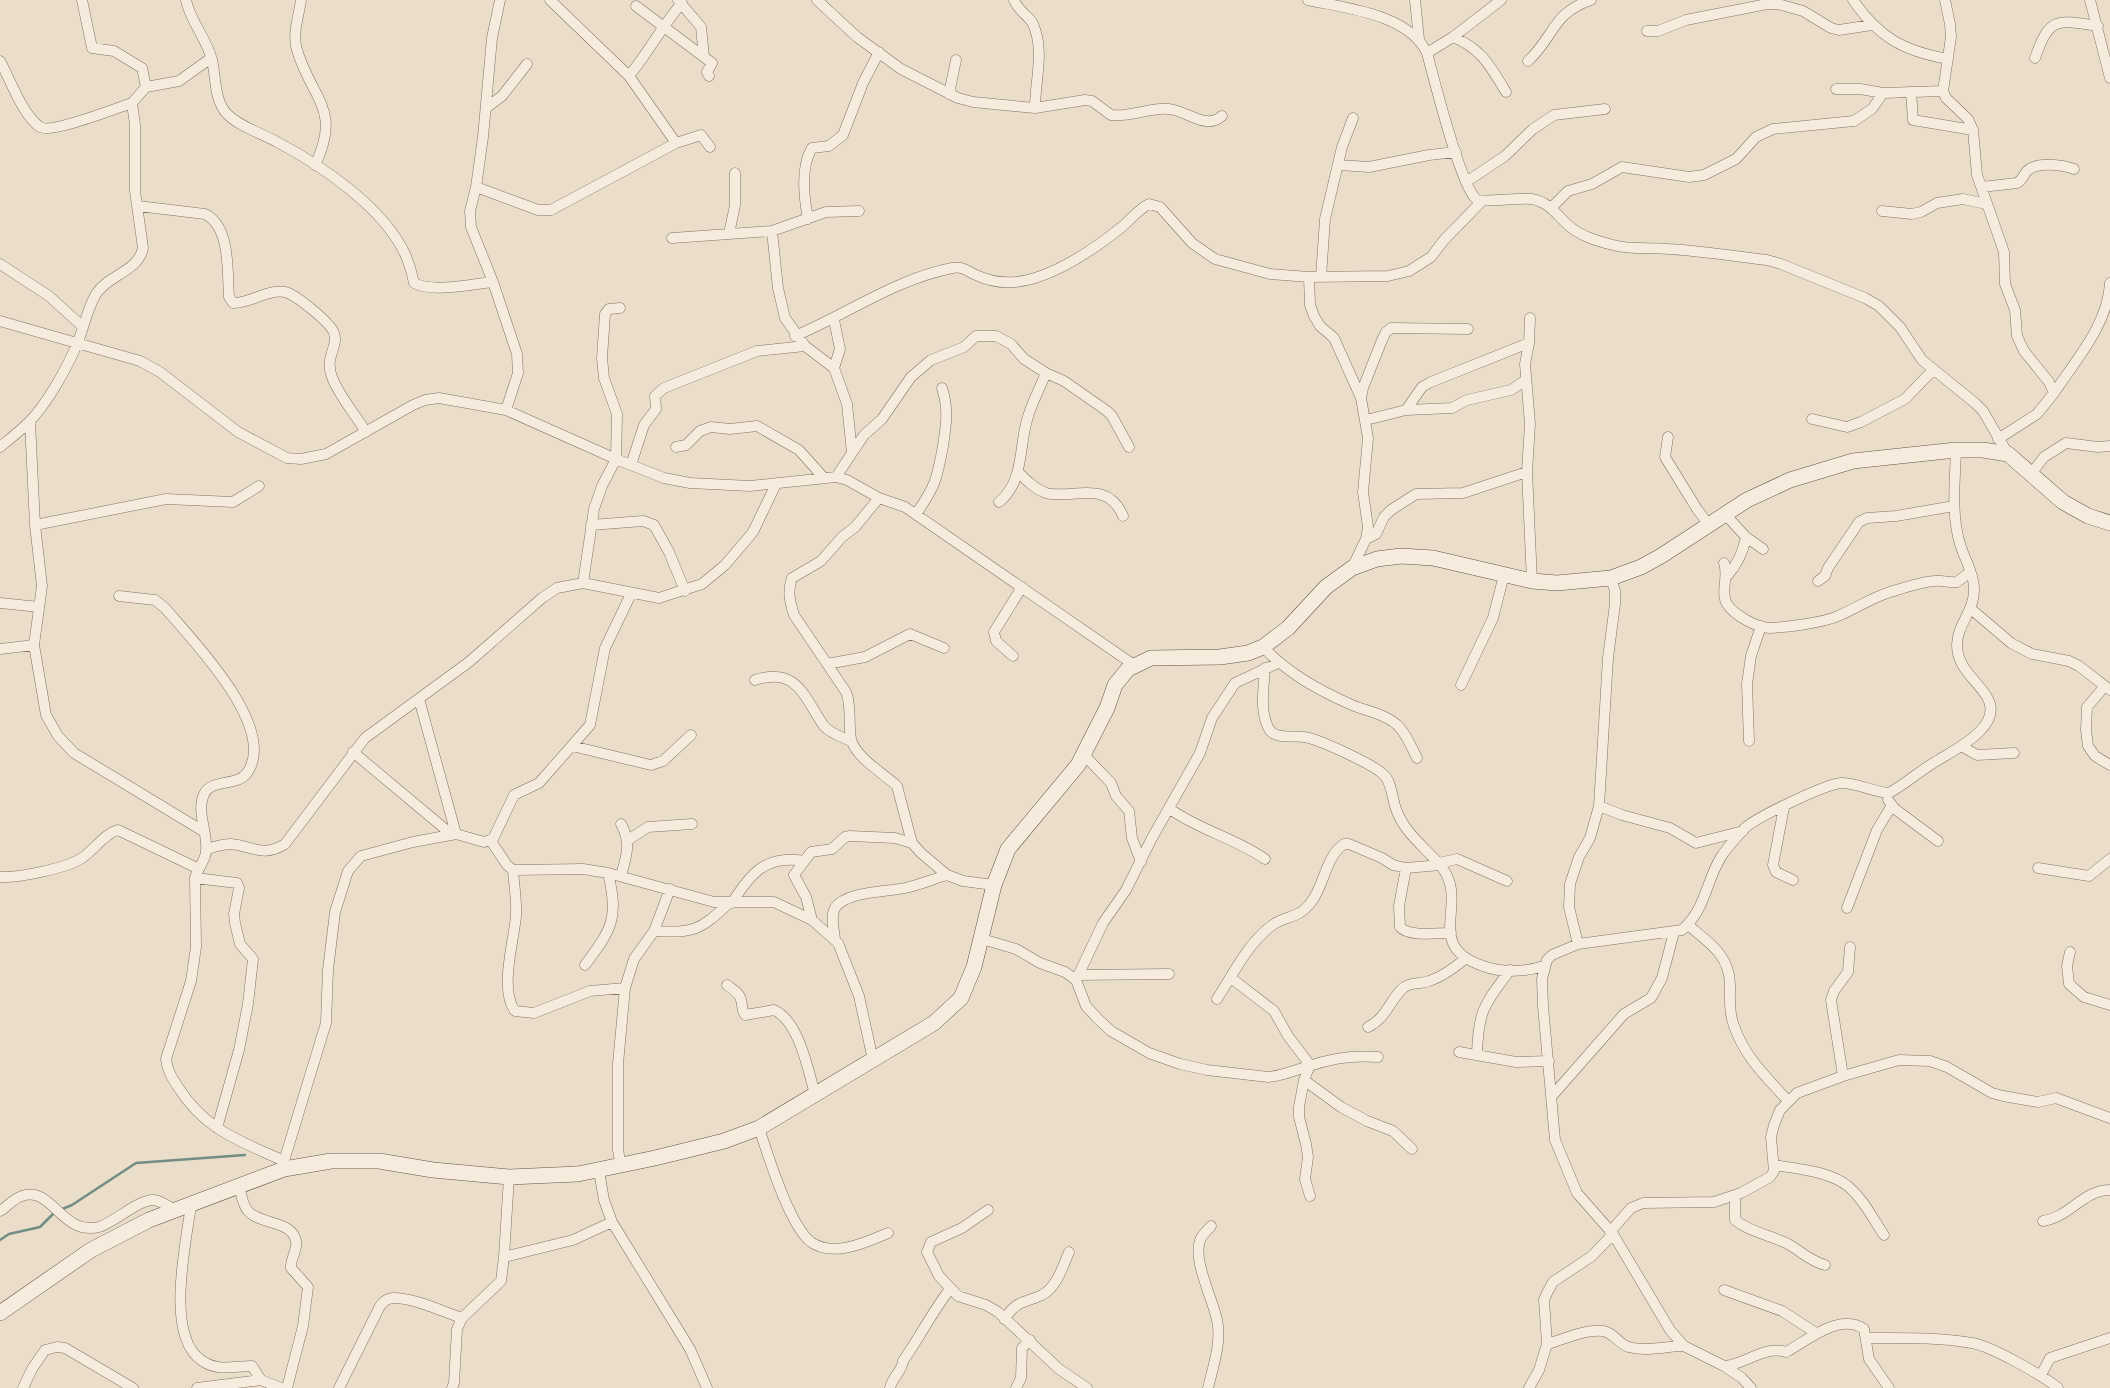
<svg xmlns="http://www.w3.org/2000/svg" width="2110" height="1388" viewBox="0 0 2110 1388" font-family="Merriweather,serif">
<rect width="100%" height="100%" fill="#eadecb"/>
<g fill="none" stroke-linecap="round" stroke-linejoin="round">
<path stroke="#728d84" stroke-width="2.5" d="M60,1210L72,1205L136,1163L245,1155
M0,1240L9,1234L40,1227L55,1212"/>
<g stroke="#857061" stroke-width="11">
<path id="street" d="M82,0L92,48L114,51L142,68L146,87
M186,0C190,21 207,39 212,60C216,77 214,100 227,114C240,127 261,133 277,142C321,165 383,207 405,254C409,263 412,273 414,283C433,293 472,284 493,282
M301,0C299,15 292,34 297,50C312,100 342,109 315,165
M500,0L492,38L483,137L476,187L470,211L471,227L493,282L517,354L518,373L506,410
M550,0L629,76L676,143
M678,0L701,27L704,57L712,63L707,72L709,76
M817,0L857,37L901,69L958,98L973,102L1035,108L1085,100L1092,101L1111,115C1132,118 1153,105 1174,110C1191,114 1207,129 1222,116
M1014,0C1019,12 1028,15 1033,24C1045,51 1035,80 1035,108
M1308,0C1345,8 1409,14 1427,53C1434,79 1460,184 1476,199C1481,203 1522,197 1532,199C1549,202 1557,215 1568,225C1580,236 1597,241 1613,245C1630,250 1651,247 1669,249C1702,251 1734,256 1767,260L1781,264L1865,298L1879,306L1900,327L1922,360L1975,403L1983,411L2008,454
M1415,0L1419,39
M1853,0C1879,38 1904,51 1948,59
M1945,0L1950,24L1951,37L1943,91L1946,98L1968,119L1973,130L1977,175L2004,252L2005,284L2015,310L2017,336L2024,351L2049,382L2054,393L2037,414L1998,439
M2090,0L2110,78
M636,6L704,57
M1647,31H1658L1686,20L1767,4H1778L1803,11L1831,28L1839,30L1872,25
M1453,37C1482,49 1490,66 1506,92
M1427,53L1453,37L1501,0
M2035,58C2050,16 2056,20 2098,26
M0,61C10,79 23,116 40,127C51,134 117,108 132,103
M1528,61C1555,36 1552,13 1591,0
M629,76C648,53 662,26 682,3
M1836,89H1860L1883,93
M1911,92L1913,120L1973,130
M949,94L956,60
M486,108L502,96L527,64
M1339,165L1369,167L1429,155L1456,152
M735,173V205L729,234L772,231L826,212L859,211
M1466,182L1505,156L1533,129L1554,115L1605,109
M476,187L538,210H551L676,143L701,135L710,147
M1982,187L2017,183C2023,180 2023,175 2027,171C2037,161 2063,165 2074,169
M138,206L205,214C231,227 227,271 229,297L233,303C251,303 268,289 285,292C295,294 331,323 334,333C339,347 324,357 332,377C339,396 355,414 366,432
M1551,208L1568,191L1592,184L1622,167L1689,177L1704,175L1736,159L1756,137L1773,129L1854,121L1872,109L1883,93L1943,91
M1882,211L1912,214L1921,212L1937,203L1963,199L1986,204
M808,219C804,198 800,167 812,148L829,146L843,135L863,83L879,52
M772,231L778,288L785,318L805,346L834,368L847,404L852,453
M672,238L729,234
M0,264L49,296L83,327
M1309,277L1310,305L1314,316L1320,326L1334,338L1361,398
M1321,277L1325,219L1342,147L1353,118
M1530,318L1529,343L1525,364L1530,424L1527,472L1532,581
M834,320L840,349L834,368
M0,321L140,361L160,372L238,432L287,458L301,459L326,454L413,405L425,400L439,398L506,410L616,459L664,478L690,483L750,486L836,477L847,480L879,498L905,507L1134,665
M795,336C847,314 896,279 952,268C963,266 967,271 976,275C995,284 1016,284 1035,278C1067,268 1097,247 1123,226C1132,218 1139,209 1149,204L1160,207L1192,243L1215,259L1270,274L1309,277L1388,276L1409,271L1431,257L1444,240L1482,201
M2054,393C2076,360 2108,324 2110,283
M1406,410L1452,408L1467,400L1511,390L1526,380
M1812,419L1847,427L1861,422L1905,399L1933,370
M1366,420L1406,410L1422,387L1431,382L1529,343
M30,422L35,525L42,586L34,645L46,715L58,736L74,753L203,831
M1668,437L1665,457L1697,509L1709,525
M0,447C10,439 20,431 29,422C47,404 67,368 77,344C84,328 87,309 96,294C109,274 138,272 143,248L135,191V125L132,103L146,87L179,81L211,58
M676,447L686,445L700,431L711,427L730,429L757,426L799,450L824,478
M631,465L644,425L656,409L655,396L664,388L757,351L805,346
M1018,472C1026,480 1035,489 1046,493C1071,500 1107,478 1123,516
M2031,474L2044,457L2066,443L2098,447L2110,446
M836,477L864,435L882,419L911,377L931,360L964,347L976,336H996L1011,344L1024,359L1046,373L1064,381L1107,411L1112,416L1129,447
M879,498L855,527L842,537L821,561L792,578C787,592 790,602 794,615L846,692C852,707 848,723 851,739C855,757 884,774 897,786L912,843L921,853L947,875L963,881L994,885
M999,502C1024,482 1019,447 1027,420C1031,404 1040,388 1046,373
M916,514C935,487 937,479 943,446C946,425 949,410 942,388
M1725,514L1746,537L1763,549
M35,525L166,499L233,502L259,486
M591,525L643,521L654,525L669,552L685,591
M1366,539L1376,534L1384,517L1391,510L1416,494L1463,493L1527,472
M1724,563C1729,576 1720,592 1727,604C1734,615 1757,628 1770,628C1788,627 1822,623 1838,616C1855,609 1871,598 1890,592C1904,588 1920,582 1934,581C1942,580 1949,583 1957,582L1970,572
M1352,568L1366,539L1368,527L1363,492L1368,438L1361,398L1363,388L1382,340L1386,332L1391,328L1468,329
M1727,576C1737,565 1743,553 1746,537
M1818,581L1825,576L1828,568L1859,522L1867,518L1896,516L1954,506
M583,583L594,509L602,486L616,459L617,414L604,378L602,358L605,314L609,309L620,308
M119,596L155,600L165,608C192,640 279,728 247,773C237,787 212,778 204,794C196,812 208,832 206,851C206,860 197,869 195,878L196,947L191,981L166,1059C167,1070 172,1078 178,1087C205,1130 240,1141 284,1161
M0,603L39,607
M1971,609L2011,643L2032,654L2069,661L2079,666L2110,690
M1263,647C1289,674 1318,690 1352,705C1366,711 1390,715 1400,728C1407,736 1412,748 1417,758
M0,649L34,645
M1013,656L996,641L994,632L1022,587
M827,664L865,657L910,634L944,648
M1265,668C1264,687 1259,711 1269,729C1275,740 1294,735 1304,737C1319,739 1372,764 1383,774C1392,782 1392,798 1396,809C1405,834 1424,846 1440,865
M755,680C798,666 804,698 824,726C831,734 842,737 851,741
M1461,685L1493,618L1504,575
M2105,686L2087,707L2086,730L2088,746L2095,756L2110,765
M419,699L456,834
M1749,741L1747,684L1751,656L1761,626
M572,746L651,765L663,761L691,735
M1963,747L1977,755L2014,753
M353,752L451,834
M1084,755L1111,783L1116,796L1129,811L1132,838L1141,862
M1888,800L1895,809L1938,841
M1599,806L1622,815L1670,828L1696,843L1743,831
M1784,807L1773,865L1776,872L1793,880
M1170,809C1199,830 1235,838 1265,859
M628,840L648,827L692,824
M491,841L507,865L513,870L583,869L608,873L714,902H774L812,920L838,943L859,996L873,1060
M207,849C214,847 222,844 231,844C253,846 262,858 285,844L365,738L469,662L542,598L557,588L583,583L659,598L702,584L725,565L753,532L776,484
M1439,863L1457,859L1507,881
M1406,868L1399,906L1400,927C1409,937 1437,933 1451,933
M2038,868L2089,876L2110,859
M513,870C514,885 517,901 516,916C514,940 499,990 515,1011L534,1013L590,991L625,988
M621,876C626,856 632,844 621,824
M0,877C19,878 67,868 82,858C94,850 105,833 118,830L197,868
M195,878L237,883L239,888L234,914L235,923L240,944L253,959L248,1004L239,1050L217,1128
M732,903C750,874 766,854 804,861
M1847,908L1877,830L1892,805
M812,920L806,897L794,875L811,852L832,849L845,837L850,836L895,838L912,843
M1688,925C1708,942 1730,955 1730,985C1730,999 1729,1012 1734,1026C1746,1059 1765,1075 1787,1100
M654,931C694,933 699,931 728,904
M835,939C834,929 830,917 835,908C846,891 888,892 905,888C919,885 933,879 947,875
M982,939L1016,949L1040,963L1065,972L1076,980L1086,1006L1098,1019L1111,1031L1149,1053L1180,1064L1207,1070L1268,1077C1283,1076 1295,1070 1309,1066C1332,1058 1354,1055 1378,1057
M1578,944L1569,907L1570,884L1579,857L1590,838L1599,806L1608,658L1615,604V591L1611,578
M2070,952L2067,966L2069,984L2084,997L2110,1005
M585,965C612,929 619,918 608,873
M1078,975L1169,974
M1231,978L1274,1011L1288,1036L1310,1065L1304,1080L1299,1107V1117L1306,1144L1308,1157L1305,1179L1310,1196
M1076,980L1103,923L1126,890L1152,838L1200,753L1212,718L1235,683L1278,663
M727,985C732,989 740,993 741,1000C743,1006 741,1009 745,1015L774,1010C799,1021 808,1070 815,1094
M1217,999C1234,973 1246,946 1271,926C1286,914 1297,921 1312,901C1324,885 1326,856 1344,844H1349L1382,858L1393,865L1406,868L1440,865C1472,902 1421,945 1483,966C1502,973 1525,972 1544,966
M1368,1027C1386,1018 1388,1004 1401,990C1409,981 1419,985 1429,981C1442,977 1454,968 1465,959
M1459,1052L1516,1062L1549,1061
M1477,1055C1478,1011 1484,1005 1510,970
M1843,1076L1831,1000L1834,991L1848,972L1850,947
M1304,1080L1341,1107L1367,1121L1393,1131L1412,1149
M1552,1096L1624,1014L1651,998L1662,978L1674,932
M759,1128C768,1155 789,1225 811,1242C833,1258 867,1242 888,1233
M1774,1165C1798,1169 1830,1171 1849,1187C1864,1200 1873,1219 1884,1235
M621,1166L618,1150V1064L625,988L634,959L654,931L670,889
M284,1169V1161L326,1023L328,970L335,912L348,871L361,856L413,842L456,834L484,842L493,839L514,795L539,783L590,725L605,648L631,594
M599,1171L604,1200L612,1222L690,1349L707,1388
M239,1185C241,1193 242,1204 248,1211C260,1225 292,1220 296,1241C298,1250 290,1259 291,1268L308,1287L303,1326L287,1388
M1735,1196V1220C1751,1233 1771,1235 1788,1244C1802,1252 1810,1261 1825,1265
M191,1205C186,1243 165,1335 201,1360C217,1372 234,1366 252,1366L261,1380
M988,1210L962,1228L931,1242L927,1252L939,1276L958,1296L986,1305L998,1312L1059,1369L1087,1388
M0,1211C7,1207 14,1198 22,1196C52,1185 61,1236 99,1227C115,1222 139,1199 154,1200C161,1201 168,1206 175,1210
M2043,1221C2070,1217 2083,1190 2110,1190
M1610,1232L1631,1208L1643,1203L1714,1202L1741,1193L1770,1177L1774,1171L1771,1137L1774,1125L1780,1110L1797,1093L1843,1076L1899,1060L1930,1061L1947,1067L1992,1093L2003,1096L2038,1102L2056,1098L2110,1118
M504,1257L573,1240L612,1222
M1724,1290L1782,1311L1816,1333
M1004,1319C1019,1299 1022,1304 1042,1295C1057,1287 1063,1266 1069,1252
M1867,1338C1902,1338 1938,1337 1972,1343C1991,1346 2042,1375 2058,1388
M1547,1344C1566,1339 1583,1329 1603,1331C1615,1333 1619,1345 1629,1347C1646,1352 1667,1346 1684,1346
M1724,1366C1745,1365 1764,1345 1786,1352C1807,1341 1839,1312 1864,1329L1869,1359L1889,1388
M2041,1375L2050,1358L2110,1338
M23,1388L32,1369L45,1350L57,1347L65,1348L133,1388
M197,1388L261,1380L281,1388
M339,1388L380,1306C383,1302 387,1298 393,1298C415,1298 441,1311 462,1318
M452,1388L454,1383L457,1329L462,1318L501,1281L504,1257L509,1177
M890,1388C892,1377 902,1372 903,1361C920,1337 932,1312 950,1289
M1016,1388L1021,1378L1022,1348L1030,1340
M1208,1388C1213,1367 1222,1341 1217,1320C1213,1299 1191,1258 1201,1238C1203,1234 1208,1230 1211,1226
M1529,1388L1539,1370L1547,1344L1544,1300L1547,1293L1553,1282L1592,1256L1613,1234
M1751,1388L1742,1378L1724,1366L1684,1346L1670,1330L1613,1234L1577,1193L1555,1140L1543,1006L1542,979L1547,960L1552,955L1578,944L1682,930C1707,907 1705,883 1721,857C1727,847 1737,837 1745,828C1757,817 1826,784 1841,783C1858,783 1873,792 1889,793C1907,783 1922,769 1940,759C1958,748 2004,725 1987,697C1976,679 1957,668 1957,645C1957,624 1975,611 1974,588C1974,573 1964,558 1960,544C1951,513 1955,482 1956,450"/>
</g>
<g stroke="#685244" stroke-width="16">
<path id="secondary" d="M0,1313L91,1250L149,1220L284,1169L331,1161H379L433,1170L509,1177L578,1174L655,1158L724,1141L759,1128L934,1023L961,998L974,967L994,885L1008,849L1078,765L1107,708L1115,685L1128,669L1151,658L1220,657L1248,653L1263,647L1288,628L1326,587L1352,568L1377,559L1401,556L1433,558L1532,581L1557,583L1611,578L1641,567L1661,556L1747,500L1790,480L1853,461L1956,450H1983L2008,454L2063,502L2088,516L2110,523"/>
</g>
<use href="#street" stroke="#f6ecde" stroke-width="10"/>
<use href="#secondary" stroke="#f6ecde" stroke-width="15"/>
</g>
</svg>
